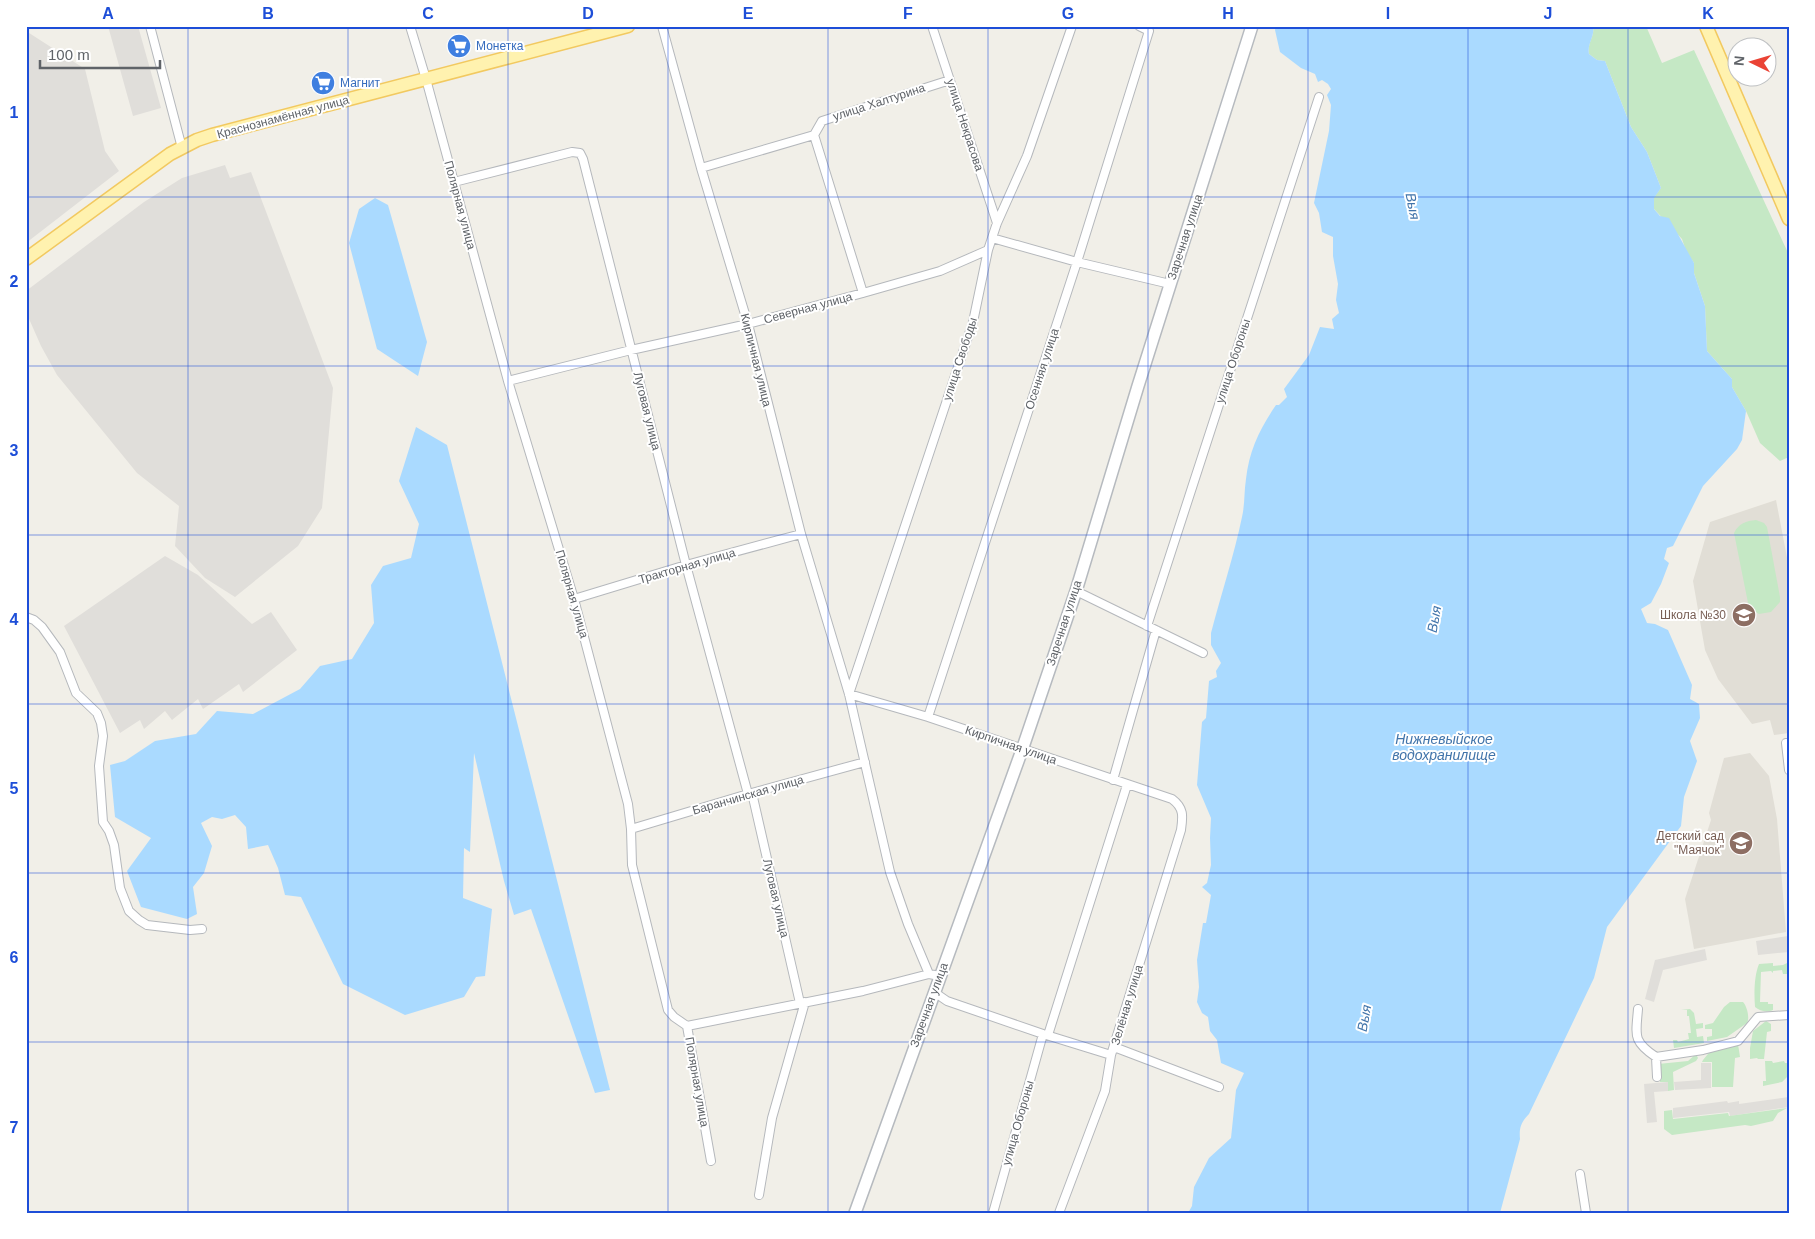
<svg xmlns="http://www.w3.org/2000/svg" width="1815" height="1239" viewBox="0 0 1815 1239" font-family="Helvetica,sans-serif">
<rect width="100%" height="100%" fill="#f1efe8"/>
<path fill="#e0deda" d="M108,26H138L161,108L133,116Z
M26,31L85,69L105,151L119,171L26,243Z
M225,165L230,178L251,172L333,388L322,508L298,546L235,597L205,578L175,546L179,506L137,473L57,375L41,346L26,312V291L144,202L182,178Z
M165,556L198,575L252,624L271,612L297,650L243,692L239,684L203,709L198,699L172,720L165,711L144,729L140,720L120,733L64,626Z
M1788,936L1789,952L1758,955L1756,941Z
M1705,949L1707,960L1663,970L1654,1002L1645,999L1655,960Z
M1701,1063H1711V1088L1675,1090L1674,1082L1701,1080Z
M1668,1082V1091L1654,1092L1657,1122L1647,1123L1644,1084Z
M1789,1097V1107L1730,1116L1729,1112L1673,1118V1108L1727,1101L1728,1103L1739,1101V1104Z"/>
<path fill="#e1ded6" d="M1776,500L1789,568V733L1774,735L1770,720L1752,724L1718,679L1705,650L1693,581L1710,522Z
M1750,753L1769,776L1777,819L1786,932L1694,949L1685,899L1711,820L1709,813L1724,758Z"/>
<path fill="#c5e8c5" d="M1593,26H1646L1662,63L1694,50L1789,255V457L1780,461L1760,443L1746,411L1732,387V379L1707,351L1705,306L1694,273V263L1686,251L1682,239L1654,209V197L1661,188L1647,152L1631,127L1605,61L1597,60L1589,54C1587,42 1595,37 1593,26Z
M1756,520L1764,523L1767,527L1780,597V602L1771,612L1759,614L1749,608L1734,533C1739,523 1746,521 1756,520Z
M1789,962V974H1783L1782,970L1773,971V973L1771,971L1761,972L1760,1002H1768V1004H1773V1010C1766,1013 1760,1011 1755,1007C1754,994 1754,976 1759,964L1773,963V966L1783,965Z
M1730,1002H1743C1747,1006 1750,1018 1747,1023L1727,1037L1707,1041V1037L1712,1036V1029H1705V1025L1713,1023L1724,1007Z
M1690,1009L1694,1013L1696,1024L1703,1023V1028L1696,1029L1697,1037L1703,1036L1704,1043L1674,1048L1673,1040H1677L1678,1042L1689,1039L1688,1033H1691L1689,1016H1687V1010H1681Z
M1766,1021L1771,1024V1031L1767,1032L1764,1059H1758L1757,1058L1750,1059V1048L1753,1031Z
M1738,1044L1740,1057L1735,1058L1733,1087H1712V1062H1702L1703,1060L1712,1049Z
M1696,1054L1698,1058L1696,1061L1673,1072L1674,1090L1668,1091V1082H1660L1658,1064L1688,1061Z
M1765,1061H1772L1773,1063L1784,1061L1785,1063H1789V1075L1782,1082L1763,1086V1081H1766Z
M1787,1108L1778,1113L1773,1121L1751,1126L1745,1125L1672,1135L1664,1129V1111L1672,1110L1673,1119L1728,1113L1729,1116Z"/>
<path fill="#aadaff" d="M1276,26H1593C1595,37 1587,43 1589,54L1597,60L1605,61L1631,127L1647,152L1661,188L1654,198V209L1660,216L1669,218L1694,263V273L1705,306L1707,351L1732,379V387L1746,411L1742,440L1737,449L1703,486L1673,546L1667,548L1664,559L1669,563L1661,584L1651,603L1641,609L1647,623L1655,624L1668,630L1692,685L1690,699L1699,704L1700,718L1690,741L1697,761L1684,797L1681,826L1607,927L1594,978L1529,1114C1521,1122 1519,1128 1520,1139L1500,1213H1188L1192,1206L1194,1187L1209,1158L1231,1138L1236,1090L1244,1073L1221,1063L1217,1040L1210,1031L1208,1017L1202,1013L1197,1002L1199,987L1197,960L1203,923H1206L1211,895L1202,887L1207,883L1211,865L1210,838L1211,818L1197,785L1202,722L1206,718L1209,681L1217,677L1216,671L1221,663L1211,645V633C1221,594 1234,556 1242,517C1245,504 1244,492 1246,479C1249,451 1260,428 1276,405H1279L1287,397L1284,389L1309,355L1320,327L1334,329L1332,319L1339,313L1336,300L1338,284L1333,256V237L1322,232L1319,213L1314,203L1329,131L1331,105L1327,95L1331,89L1328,84L1322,80L1318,82L1315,74L1301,68L1280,52L1275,30Z
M375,198L388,205L427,342L418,376L377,349L349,243L359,209Z
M416,427L447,445L610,1090L595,1093L531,909L514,915L504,881L474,753L470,852L464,848L463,898L492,909L485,976L476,977L464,997L405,1015L343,984L301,897L285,895L278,868L268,845L248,849L246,827L235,815L222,819L212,817L201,823L212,846L204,873L193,887L197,914L187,919L141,907L127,871L151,838L115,817L110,765L125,761L155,741L196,734L217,711L253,714L300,689L320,666L352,659L374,623L371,585L383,566L411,558L419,524L399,481Z"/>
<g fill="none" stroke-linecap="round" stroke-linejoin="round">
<g stroke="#b5b8bc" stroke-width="10">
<path id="street" d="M150,26L182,148
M410,26L426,79L508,381L574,599L628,804L631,829L632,865L668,1010L674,1017L687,1026L711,1161
M662,26L701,168L748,324L801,534L849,694L890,872L908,924L929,974L940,976
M932,26L997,223
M814,135L863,293
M701,168L814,135L822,121L950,80
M454,182L572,152L580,153L583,159L686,565L748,794
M992,238L1077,262L1170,284
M508,381L631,350L748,324L863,293L940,271L988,250
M1076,591L1203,653
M574,599L686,565L801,534
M26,617L34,620L42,627L60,652L76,693L97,713L101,723L103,736L99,766L103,822L109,831L114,845L120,888L129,911L139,920L147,925L190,930L202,929
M1147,626L1319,97
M928,717L1077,262L1149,31L1139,26
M1786,743L1789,770
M1113,780L1156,630
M752,793L800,1003
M631,829L748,794L865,762
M934,992L947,1001L1043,1034L1111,1055
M1638,1009C1636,1035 1632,1041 1656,1057L1657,1077
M687,1026L863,991L929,974
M1048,1035L1127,785
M1114,1047L1219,1087
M1656,1057L1703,1050L1738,1041L1758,1017L1789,1015
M1580,1174L1586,1213
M759,1195L772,1118L805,1002
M993,1213L1043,1034
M1059,1213L1105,1091L1111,1055L1181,830C1183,816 1184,808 1172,799L928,717L849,694L973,322L988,250L997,223L1027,156L1072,26"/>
</g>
<g stroke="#b6babf" stroke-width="14">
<path id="secondary" d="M855,1213L1022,750L1076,591L1138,386L1252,26"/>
</g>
<g stroke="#f2c960" stroke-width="15">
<path id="primary" d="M1706,26L1789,219
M26,259L170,154L197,140L212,135L628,26"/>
</g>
<use href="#street" stroke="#fff" stroke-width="8"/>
<use href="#secondary" stroke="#fff" stroke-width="11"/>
<use href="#primary" stroke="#fff2af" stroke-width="12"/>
</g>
<path fill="none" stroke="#1d4ed8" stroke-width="1" stroke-opacity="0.55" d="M188,26V1213M348,26V1213M508,26V1213M668,26V1213M828,26V1213M988,26V1213M1148,26V1213M1308,26V1213M1468,26V1213M1628,26V1213M26,197H1789M26,366H1789M26,535H1789M26,704H1789M26,873H1789M26,1042H1789"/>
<defs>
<g id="supermarket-disc" transform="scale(1.25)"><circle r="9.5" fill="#3f7fe0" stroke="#fff"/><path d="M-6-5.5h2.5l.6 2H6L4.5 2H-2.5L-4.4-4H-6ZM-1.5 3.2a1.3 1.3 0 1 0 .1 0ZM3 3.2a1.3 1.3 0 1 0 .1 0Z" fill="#fff"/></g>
<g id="school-disc" transform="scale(1.25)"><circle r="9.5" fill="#8d6e63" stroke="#fff"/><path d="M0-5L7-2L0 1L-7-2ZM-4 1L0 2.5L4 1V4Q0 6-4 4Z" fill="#fff"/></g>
</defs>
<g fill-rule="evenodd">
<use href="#supermarket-disc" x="459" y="46"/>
<use href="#supermarket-disc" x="323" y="83"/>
<use href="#school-disc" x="1744" y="615"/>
<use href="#school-disc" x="1741" y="843"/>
</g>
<g text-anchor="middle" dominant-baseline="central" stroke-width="4" stroke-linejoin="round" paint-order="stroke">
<g font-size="12" fill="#366cbe" stroke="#fff" text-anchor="start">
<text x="476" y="46">Монетка</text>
<text x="340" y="83">Магнит</text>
</g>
<g font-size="12" fill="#5f6368" stroke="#fff">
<text transform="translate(879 102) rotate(-18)">улица Халтурина</text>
<text transform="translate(283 117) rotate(-15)">Краснознамённая улица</text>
<text transform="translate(965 125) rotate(72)">улица Некрасова</text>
<text transform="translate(460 205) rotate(75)">Полярная улица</text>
<text transform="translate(1185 237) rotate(-72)">Заречная улица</text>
<text transform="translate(808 308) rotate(-15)">Северная улица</text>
<text transform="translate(960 359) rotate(-72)">улица Свободы</text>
<text transform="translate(756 360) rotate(76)">Кирпичная улица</text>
<text transform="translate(1233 361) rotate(-72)">улица Обороны</text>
<text transform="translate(1042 369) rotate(-72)">Осенняя улица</text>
<text transform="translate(647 411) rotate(76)">Луговая улица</text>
<text transform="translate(687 566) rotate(-16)">Тракторная улица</text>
<text transform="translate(572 594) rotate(74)">Полярная улица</text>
<text transform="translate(1064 623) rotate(-72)">Заречная улица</text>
<text transform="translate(1011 745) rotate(19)">Кирпичная улица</text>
<text transform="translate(748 795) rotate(-16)">Баранчинская улица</text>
<text transform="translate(776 898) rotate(77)">Луговая улица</text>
<text transform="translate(929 1005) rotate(-70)">Заречная улица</text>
<text transform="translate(1127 1005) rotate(-73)">Зелёная улица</text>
<text transform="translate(697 1082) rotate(80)">Полярная улица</text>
<text transform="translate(1018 1123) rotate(-74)">улица Обороны</text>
</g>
<g font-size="12" fill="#785e54" stroke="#fff" text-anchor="end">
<text x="1726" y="615">Школа №30</text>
<text x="1724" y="836">Детский сад<tspan x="1724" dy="14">"Маячок"</tspan></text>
</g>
<g font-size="14" font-style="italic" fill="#4174aa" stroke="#fff">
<text transform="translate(1413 206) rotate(79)">Выя</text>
<text transform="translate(1434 619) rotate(-80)">Выя</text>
<text x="1444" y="739">Нижневыйское<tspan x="1444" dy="16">водохранилище</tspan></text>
<text transform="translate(1364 1018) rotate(-80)">Выя</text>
</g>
</g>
<rect width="1815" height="1239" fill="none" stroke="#ffffff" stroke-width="55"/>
<g transform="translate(1752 62) rotate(275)"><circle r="24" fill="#ffffff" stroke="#bfc1c3"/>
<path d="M0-4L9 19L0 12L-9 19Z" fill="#ea4335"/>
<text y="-8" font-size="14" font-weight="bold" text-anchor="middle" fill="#5f6368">N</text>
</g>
<path d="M40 60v8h120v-8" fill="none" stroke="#5f6368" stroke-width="2.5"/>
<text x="48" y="60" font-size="15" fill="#5f6368" stroke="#ffffff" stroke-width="4" paint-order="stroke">100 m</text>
<rect x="28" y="28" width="1760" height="1184" fill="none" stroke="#1d4ed8" stroke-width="2"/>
<g font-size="16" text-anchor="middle" font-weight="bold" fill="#1d4ed8">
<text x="108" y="19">A</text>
<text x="268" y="19">B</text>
<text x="428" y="19">C</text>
<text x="588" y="19">D</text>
<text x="748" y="19">E</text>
<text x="908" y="19">F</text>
<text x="1068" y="19">G</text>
<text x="1228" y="19">H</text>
<text x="1388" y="19">I</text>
<text x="1548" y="19">J</text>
<text x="1708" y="19">K</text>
<text x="14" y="118">1</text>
<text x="14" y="287">2</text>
<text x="14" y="456">3</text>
<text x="14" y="625">4</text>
<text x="14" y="794">5</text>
<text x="14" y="963">6</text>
<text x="14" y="1133">7</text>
</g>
</svg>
